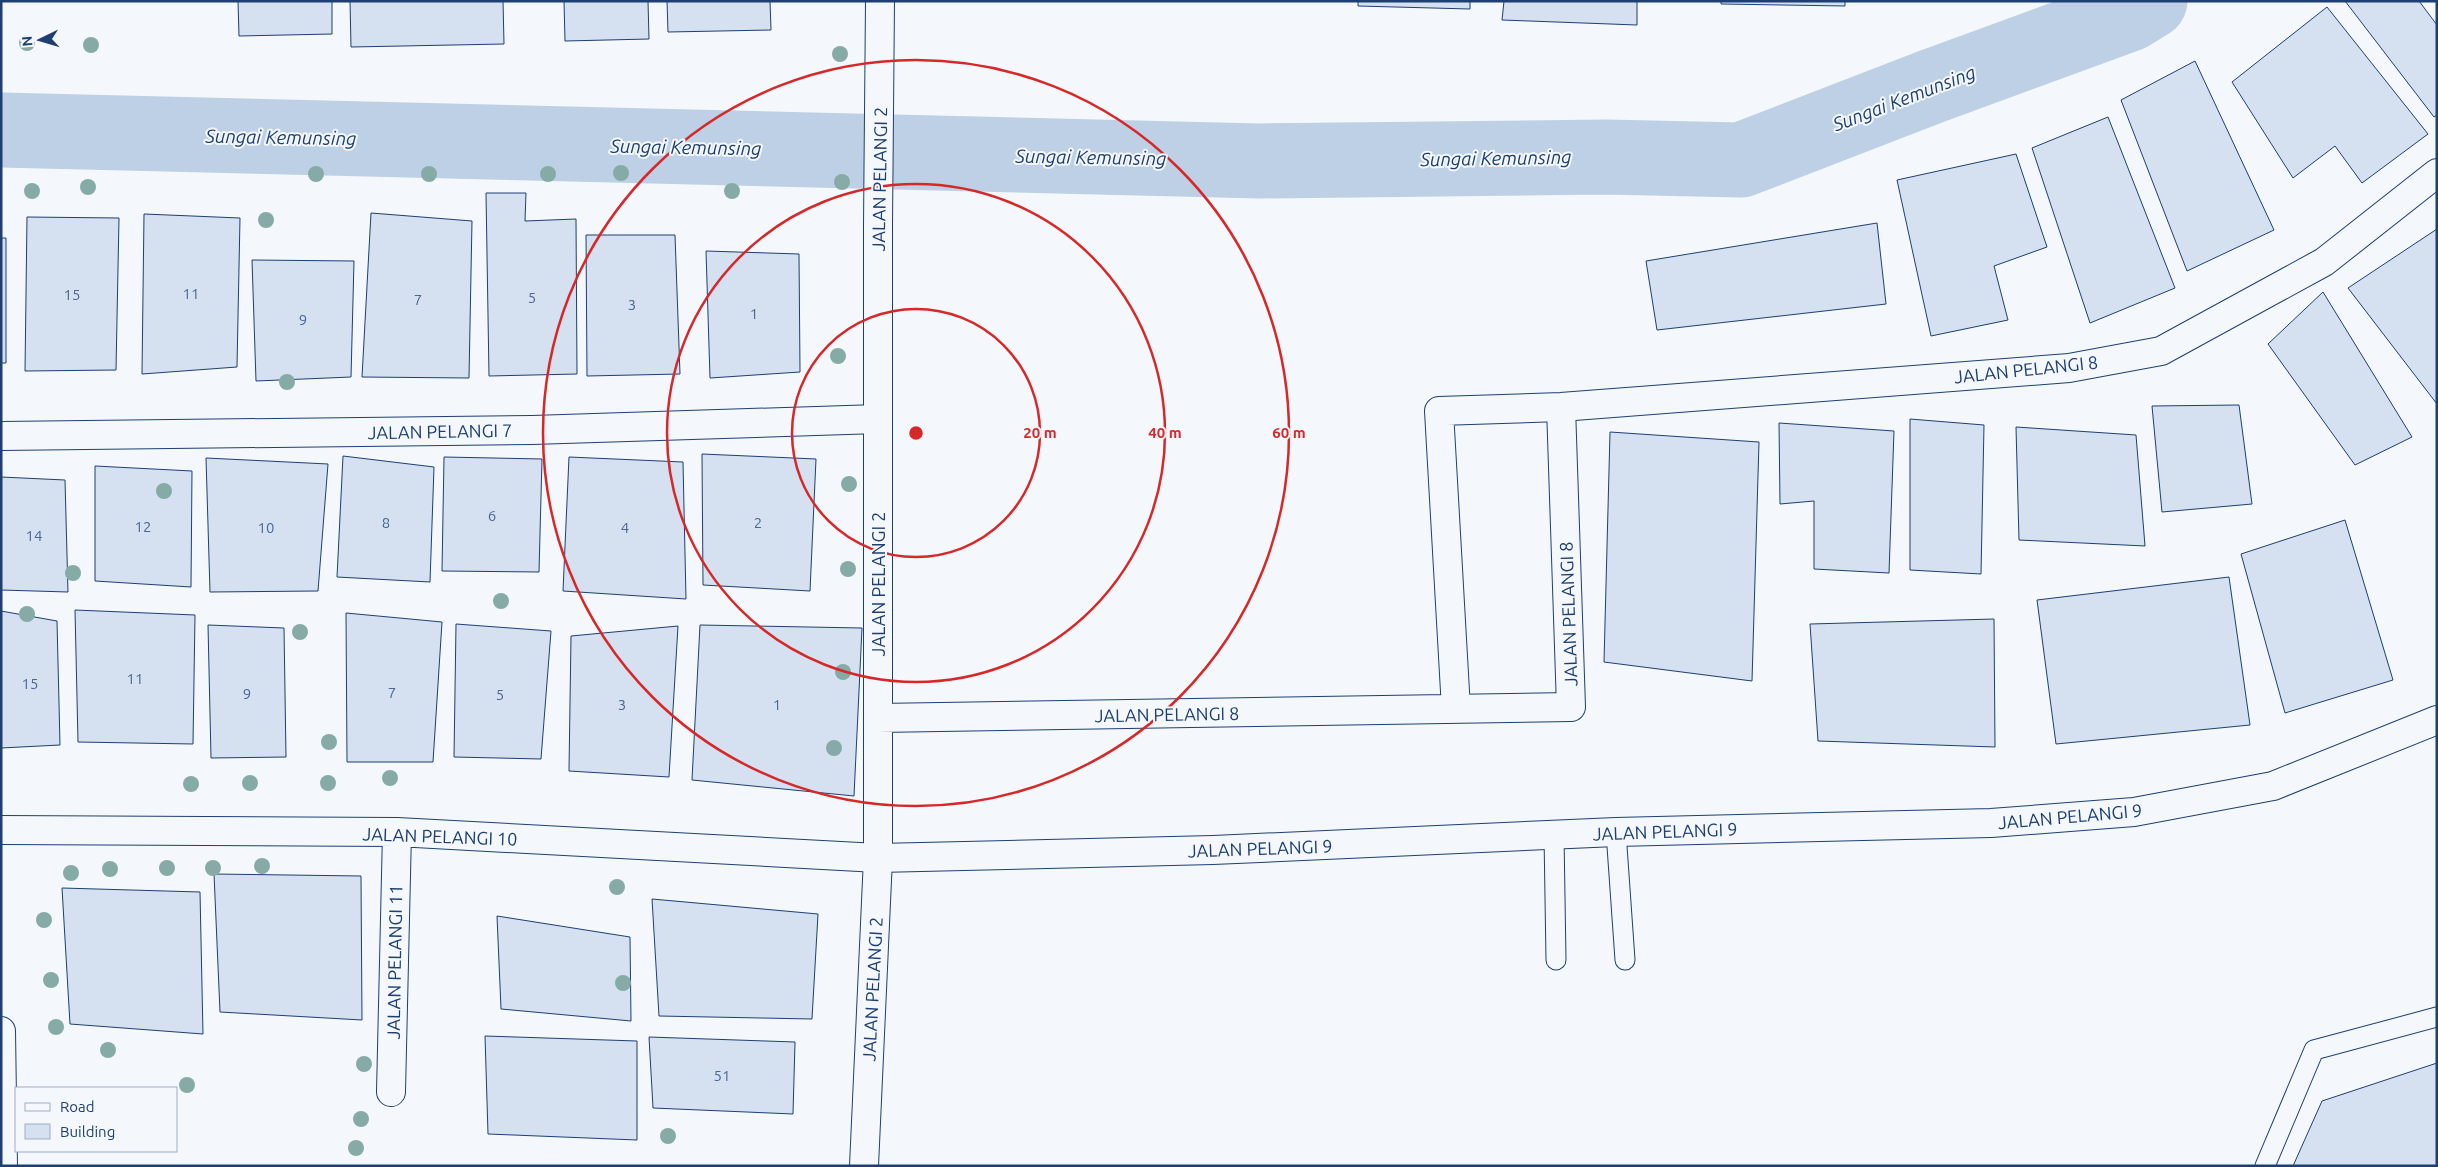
<svg xmlns="http://www.w3.org/2000/svg" width="2438" height="1167" viewBox="0 0 2438 1167" font-family="Ubuntu,sans-serif">
<rect width="100%" height="100%" fill="#f4f7fb"/>
<g fill="none" stroke-linecap="round" stroke-linejoin="round">
<path stroke="#bed0e5" stroke-width="75" d="M1,130L1259,161L1606,157L1741,160L1930,87L2129,14L2150,1"/>
</g>
<path fill="#d5e0f0" stroke="#1d3f73" d="M238,1H332V34L239,36Z
M350,1H503L504,44L351,47Z
M564,1H648L649,39L565,41Z
M667,1H770L771,30L668,32Z
M1358,1H1470V9L1358,6Z
M1504,1H1637V25L1502,20Z
M1721,1H1845V6L1721,4Z
M2345,1H2419L2437,25V115L2434,117Z
M2327,7L2428,134L2362,183L2335,146L2293,178L2232,82Z
M2195,61L2274,230L2187,271L2121,100Z
M2108,117L2175,288L2090,323L2032,148Z
M2016,154L2047,247L1994,266L2008,320L1931,336L1897,180Z
M486,193H526L525,221L576,219L577,374L489,376Z
M371,213L472,221L469,378L362,377Z
M144,214L240,218L237,367L142,374Z
M27,217L119,218L116,370L25,371Z
M1877,223L1886,304L1657,330L1646,261Z
M2437,229V404L2348,288Z
M586,235H675L680,374L587,376Z
M1,238H6V363H1Z
M706,251L799,254L800,372L710,378Z
M252,260L354,261L351,377L256,381Z
M2323,292L2412,437L2355,465L2268,344Z
M2239,405L2252,504L2162,512L2152,406Z
M1910,419L1984,425L1981,574L1910,570Z
M1779,423L1894,431L1889,573L1814,569V501L1780,504Z
M2016,427L2136,435L2145,546L2019,540Z
M1610,432L1759,442L1752,681L1604,662Z
M702,454L816,459L810,591L703,585Z
M343,456L434,467L430,582L337,577Z
M444,457L542,459L539,572L442,571Z
M569,457L683,462L686,599L563,591Z
M206,458L328,464L318,591L210,592Z
M95,466L192,471L191,587L95,581Z
M1,477L65,480L68,592L1,590Z
M2345,520L2393,680L2285,713L2241,554Z
M2229,577L2250,725L2056,744L2037,600Z
M75,610L195,615L193,744L78,742Z
M1,611L57,621L60,745L1,748Z
M346,613L442,622L433,762H347Z
M1994,619L1995,747L1818,741L1810,624Z
M456,624L551,631L541,759L454,757Z
M208,625L284,628L286,757L211,758Z
M700,625L862,628L854,796L692,780Z
M678,626L669,777L569,771L571,636Z
M214,874L361,876L362,1020L220,1012Z
M62,888L200,892L203,1034L70,1024Z
M652,899L818,914L812,1019L659,1016Z
M497,916L630,937L631,1021L501,1009Z
M485,1036L637,1041V1140L488,1134Z
M649,1037L795,1042L793,1114L653,1108Z
M2437,1063V1166H2293L2322,1101Z"/>
<g fill="none" stroke-linecap="round" stroke-linejoin="round">
<g stroke="#1d3f73" stroke-width="21">
<path id="lane" d="M1616,832L1625,960
M1554,835L1556,960
M2265,1166L2314,1050L2437,1017"/>
</g>
<g stroke="#1d3f73" stroke-width="30">
<path id="street" d="M1,436L532,430L878,419
M1456,709L1439,411L1561,407L2069,368L2161,351L2324,262L2437,173
M878,718L1571,707L1561,407
M1,830L397,832L878,858L1213,850L1616,832L1991,823L2134,812L2273,786L2437,720
M1,1031L3,1166
M391,1092L397,832
M864,1166L878,858V224L880,1"/>
</g>
<use href="#lane" stroke="#f4f7fb" stroke-width="19"/>
<use href="#street" stroke="#f4f7fb" stroke-width="28"/>
</g>
<g fill="#86aba6">
<circle cx="27" cy="43" r="8"/>
<circle cx="91" cy="45" r="8"/>
<circle cx="840" cy="54" r="8"/>
<circle cx="621" cy="173" r="8"/>
<circle cx="316" cy="174" r="8"/>
<circle cx="429" cy="174" r="8"/>
<circle cx="548" cy="174" r="8"/>
<circle cx="842" cy="182" r="8"/>
<circle cx="88" cy="187" r="8"/>
<circle cx="32" cy="191" r="8"/>
<circle cx="732" cy="191" r="8"/>
<circle cx="266" cy="220" r="8"/>
<circle cx="838" cy="356" r="8"/>
<circle cx="287" cy="382" r="8"/>
<circle cx="849" cy="484" r="8"/>
<circle cx="164" cy="491" r="8"/>
<circle cx="848" cy="569" r="8"/>
<circle cx="73" cy="573" r="8"/>
<circle cx="501" cy="601" r="8"/>
<circle cx="27" cy="614" r="8"/>
<circle cx="300" cy="632" r="8"/>
<circle cx="843" cy="672" r="8"/>
<circle cx="329" cy="742" r="8"/>
<circle cx="834" cy="748" r="8"/>
<circle cx="390" cy="778" r="8"/>
<circle cx="250" cy="783" r="8"/>
<circle cx="328" cy="783" r="8"/>
<circle cx="191" cy="784" r="8"/>
<circle cx="262" cy="866" r="8"/>
<circle cx="167" cy="868" r="8"/>
<circle cx="213" cy="868" r="8"/>
<circle cx="110" cy="869" r="8"/>
<circle cx="71" cy="873" r="8"/>
<circle cx="617" cy="887" r="8"/>
<circle cx="44" cy="920" r="8"/>
<circle cx="51" cy="980" r="8"/>
<circle cx="623" cy="983" r="8"/>
<circle cx="56" cy="1027" r="8"/>
<circle cx="108" cy="1050" r="8"/>
<circle cx="364" cy="1064" r="8"/>
<circle cx="187" cy="1085" r="8"/>
<circle cx="361" cy="1119" r="8"/>
<circle cx="668" cy="1136" r="8"/>
<circle cx="356" cy="1148" r="8"/>
</g>
<g fill="none" stroke="#d62828" stroke-width="2.5">
<circle cx="916" cy="433" r="124"/>
<circle cx="916" cy="433" r="249"/>
<circle cx="916" cy="433" r="373"/>
</g>
<g text-anchor="middle" dominant-baseline="central" stroke-width="4" stroke-linejoin="round" paint-order="stroke">
<g font-size="15" fill="#4b6792">
<text x="191" y="293">11</text>
<text x="72" y="294">15</text>
<text x="532" y="297">5</text>
<text x="418" y="299">7</text>
<text x="632" y="304">3</text>
<text x="754" y="313">1</text>
<text x="303" y="319">9</text>
<text x="492" y="515">6</text>
<text x="386" y="522">8</text>
<text x="758" y="522">2</text>
<text x="143" y="526">12</text>
<text x="266" y="527">10</text>
<text x="625" y="527">4</text>
<text x="34" y="535">14</text>
<text x="135" y="678">11</text>
<text x="30" y="683">15</text>
<text x="392" y="692">7</text>
<text x="247" y="693">9</text>
<text x="500" y="694">5</text>
<text x="622" y="704">3</text>
<text x="777" y="704">1</text>
<text x="722" y="1075">51</text>
</g>
<g font-size="18" fill="#1d3f73" stroke="#f4f7fb">
<text transform="translate(879 179) rotate(-89)">JALAN PELANGI 2</text>
<text transform="translate(2026 369) rotate(-6)">JALAN PELANGI 8</text>
<text transform="translate(440 431) rotate(-1)">JALAN PELANGI 7</text>
<text transform="translate(878 584) rotate(-90)">JALAN PELANGI 2</text>
<text transform="translate(1568 614) rotate(-92)">JALAN PELANGI 8</text>
<text transform="translate(1167 714) rotate(-1)">JALAN PELANGI 8</text>
<text transform="translate(2070 816) rotate(-5)">JALAN PELANGI 9</text>
<text transform="translate(1665 831) rotate(-2)">JALAN PELANGI 9</text>
<text transform="translate(440 836) rotate(2)">JALAN PELANGI 10</text>
<text transform="translate(1260 848) rotate(-2)">JALAN PELANGI 9</text>
<text transform="translate(394 962) rotate(-89)">JALAN PELANGI 11</text>
<text transform="translate(872 989) rotate(-87)">JALAN PELANGI 2</text>
</g>
<g font-size="19" font-style="italic" fill="#1d3f73" stroke="#f4f7fb">
<text transform="translate(1904 98) rotate(-21)">Sungai Kemunsing</text>
<text transform="translate(281 137) rotate(1)">Sungai Kemunsing</text>
<text transform="translate(686 147) rotate(1)">Sungai Kemunsing</text>
<text transform="translate(1091 157) rotate(1)">Sungai Kemunsing</text>
<text transform="translate(1496 158) rotate(-1)">Sungai Kemunsing</text>
</g>
</g>
<circle cx="916" cy="433" r="8" fill="#d62828" stroke="#f4f7fb" stroke-width="2.5"/>
<g font-size="15" text-anchor="middle" font-weight="bold" fill="#d62828" stroke="#f4f7fb" stroke-width="4" stroke-linejoin="round" paint-order="stroke">
<text x="1040" y="438">20 m</text>
<text x="1165" y="438">40 m</text>
<text x="1289" y="438">60 m</text>
</g>
<rect width="2438" height="1167" fill="none" stroke="#1d3f73" stroke-width="5"/>
<rect x="15" y="1087" width="162" height="65" fill="#f4f7fb" stroke="#9eadc5"/>
<rect x="25" y="1103" width="25" height="8" fill="#f4f7fb" stroke="#9eadc5"/>
<text x="60" y="1112" font-size="15" fill="#1d3f73">Road</text>
<rect x="25" y="1124" width="25" height="15" fill="#d5e0f0" stroke="#9eadc5"/>
<text x="60" y="1137" font-size="15" fill="#1d3f73">Building</text>
<g transform="translate(40 40) rotate(265)" stroke="#f4f7fb" stroke-width="4" paint-order="stroke">
<path d="M0-4L9 19L0 12L-9 19Z" fill="#1d3f73"/>
<text y="-8" font-size="14" font-weight="bold" text-anchor="middle" fill="#1d3f73">N</text>
</g>
</svg>
